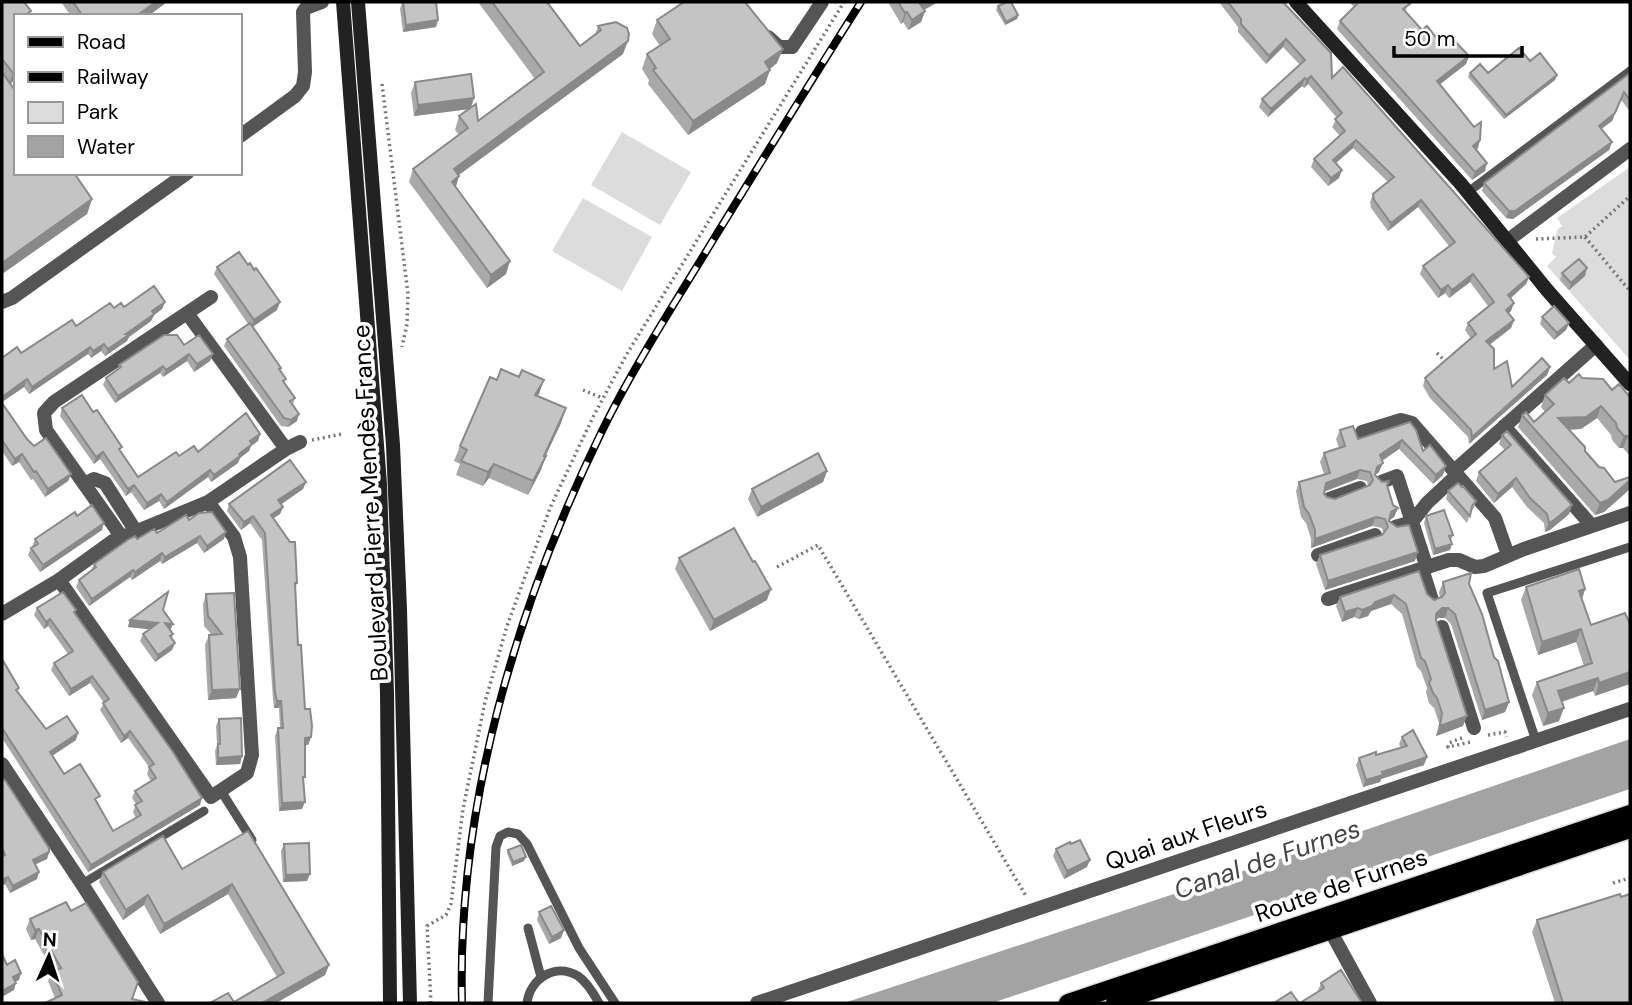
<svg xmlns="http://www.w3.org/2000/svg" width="1632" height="1005" viewBox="0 0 1632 1005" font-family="'DM Sans',sans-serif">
<rect width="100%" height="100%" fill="#fff"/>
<path fill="#dcdcdc" d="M622,132L691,172L660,225L591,185Z
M1630,167V360L1547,266L1556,257L1552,253L1557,230L1562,226L1557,218Z
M583,198L652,237L622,291L552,251Z"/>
<path fill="#a3a3a3" d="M1630,739V789L992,1003H844L1310,849Z"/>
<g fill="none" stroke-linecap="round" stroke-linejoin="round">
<g stroke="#dbdbdb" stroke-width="21">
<path id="primary" d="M1068,1003L1630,814
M1115,1003L1630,829"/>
</g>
<path stroke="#777" stroke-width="3.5" stroke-dasharray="2 3.5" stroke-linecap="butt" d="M382,84L408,294L407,324L402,347
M1585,237L1630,291
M1536,239L1585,237L1630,196
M1437,353L1448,364
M583,390L602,398
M312,440L342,434
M777,567L818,545L1026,896
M1488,735L1505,732L1506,737
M1462,738L1449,743L1448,747L1471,742
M1613,883L1630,878
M431,1003L427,926L446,915L451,904L463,809L485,702L507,626L550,508L593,417L628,352L844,2"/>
<path stroke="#555" stroke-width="9" d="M1468,192L1630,71
M1536,741L1487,593L1630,547
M221,791L252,840
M82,884L204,811
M528,928L541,977
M488,1003L496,847L500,836L508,832L518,834L527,844L579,948L615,1003
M527,1003C530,979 555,962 578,976C587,982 594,994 599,1003"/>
<path stroke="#555" stroke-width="14" d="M768,37L779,47H792L822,2
M240,136L295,96L303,86L305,72L303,12L306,8L322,2
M1507,241L1630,149
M2,302L12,298L187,173
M187,313L286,449
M1504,426L1592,526
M1362,432L1401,420L1412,423L1495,518L1508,555
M1454,471L1596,345
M1381,482L1397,476L1427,568
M84,484L94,479L105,483L135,530
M1329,499L1360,488
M1395,527L1412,522L1427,503L1457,475
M121,536L46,430L44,413L54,402L211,297
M1318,555L1375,535
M1422,569L1432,600
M59,580L211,797L247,773L252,755L240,557L234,537L208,502
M1328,599L1449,560H1459L1475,567L1484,566L1524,549L1630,513
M2,614L59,580L113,541L208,502L286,449L300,442
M1442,627L1474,728
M2,764L82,884L158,1003
M1325,921L1370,1003
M757,1003L1630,709"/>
<path stroke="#222" stroke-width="14" d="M343,2L380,484L387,693L390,1003
M358,2L393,445L400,609L410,1003
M1296,2L1461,184L1547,290L1630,384"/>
<use href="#primary" stroke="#000" stroke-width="18"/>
<g stroke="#000" stroke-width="8">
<path id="rail" d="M462,1003C457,806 516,607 602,431C633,368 671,309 707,250C758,167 809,84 861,2"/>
</g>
<use href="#rail" stroke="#fff" stroke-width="5" stroke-dasharray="16" stroke-linecap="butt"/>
</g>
<path fill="#a9a9a9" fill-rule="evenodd" d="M2,2L31,11L29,16H16V79L10,84L92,199L87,214L2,274Z
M61,2H167L148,16H71Z
M402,2L438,20L436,27L403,32L400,9Z
M478,2H547L580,46L595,35L598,26L623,54L459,175L456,187L506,274L487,288L409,182L413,169L459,135L455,130L459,116L469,109L414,116L411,93L415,82L474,98L471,108L478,121L535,79Z
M888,2H938L924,10L925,11L921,22L908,30L903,22L901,24Z
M1219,2H1283L1332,78L1529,277L1526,284L1511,298V311L1509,313L1514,320L1511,328L1489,345L1494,369L1512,387L1550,367L1547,375L1469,444L1468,437L1430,398L1423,386L1425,378L1471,339L1465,330L1468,323L1488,306L1470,282L1449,298L1445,293L1438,298L1420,274L1423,266L1449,246L1418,207L1388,231L1371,208L1370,202L1373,194L1388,182L1353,148L1336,163L1339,178L1328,186L1311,167L1314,159L1340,136L1332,127L1337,118L1308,84L1304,88L1302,86L1268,117L1259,107L1262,99L1300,65L1283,47L1266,64L1238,32V27Z
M1349,2H1407L1406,12L1422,30L1469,56L1466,64L1440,84L1478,148L1476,149L1485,171L1472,180L1337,29L1340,21L1354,7Z
M998,6L1018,15L1017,19L1005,25L996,10Z
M657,20L777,63L770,69L765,84L688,135L648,84L649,80L642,69L647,54L660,46L652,34Z
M1530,61L1557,75L1555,80L1504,119L1468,77L1470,73H1488Z
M1630,73V109L1629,110L1621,100L1612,121L1601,129L1612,142L1609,150L1513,219L1506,218L1482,191L1484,183Z
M217,267L277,310L252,327L280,370L285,383L295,398L293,404L297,421L288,427L281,426L224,346L227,339L248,324L214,274Z
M1562,273L1585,276L1569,290L1560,280Z
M165,302L162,309L154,315L151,321L129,337L127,341L105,356L101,351L91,358L88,354L29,394L24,387L2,402L21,353L114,308Z
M1542,317L1569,323L1566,330L1554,340L1540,324Z
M184,345L210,361L194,372L187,361L163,377L160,373L115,403L103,385L106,378L117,370L119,365Z
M519,377L544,380L537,396L561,423L545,456L541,470L528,495L489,478L483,486L456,475L460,464L454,461L460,446L497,380Z
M1582,378L1630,397V456L1623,448H1619L1612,440L1611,435L1597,418L1581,429L1569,430L1599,467L1615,482L1630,477V490V489L1604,512L1595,515L1518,427L1522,415L1534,422L1545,412L1541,407L1545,395Z
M2,403L27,439L34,446L71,474L68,481L45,497L33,479L31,480L19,462L12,466L2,451Z
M62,408L121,452L138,477L179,456L198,452L260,434L258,441L251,446L249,451L240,458L238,463L211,482L208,477L164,509L159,501L144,510L131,492L126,496L100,459L94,464L60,416Z
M1410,422L1423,451L1443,475L1433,484L1399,449L1382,461L1379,472L1375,475L1387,486L1393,505L1398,508L1394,517L1389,521L1415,561L1325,590L1316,564L1320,555L1382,535L1383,533L1382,528L1372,526L1311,548V539L1306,523L1301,517L1296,491L1299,482L1324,474L1320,462L1324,453L1339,448L1336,439L1340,430L1358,439ZM1357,479L1367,481L1368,486L1335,499L1327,497L1324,494V492Z
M1502,435L1572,505L1569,514L1550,530L1545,532L1544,523L1527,507L1512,487L1494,503L1476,481L1479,472L1505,450L1499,444Z
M827,471L823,482L757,517L748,499L752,489Z
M306,482L303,489L281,504L283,507L280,514L273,518L297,583L295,589L298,645L305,709L311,737L308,745H305L302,809L279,811L275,736L278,728H280L279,708H274L273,700L262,540L250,523L241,530L227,511L229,504Z
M1448,491L1476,501L1474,508L1471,511L1467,523L1446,499Z
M77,516L102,530L40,572L28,555L31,548L32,547L35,539Z
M1426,516L1453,535L1451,540L1450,550L1433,555L1424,523Z
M189,520L224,539L204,553L197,543L162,564L160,561L132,580L130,577L89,606L76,587L79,580L91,571L94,564L137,539Z
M679,558L767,600L710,631L675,569Z
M1443,582L1469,584L1509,702L1505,712L1482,720L1451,624L1445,618H1438L1436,620L1463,726L1436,736L1439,723L1434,708L1429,703L1426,692L1427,688L1421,671L1417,667L1402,614L1391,604L1371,611L1368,616L1359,619L1354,617L1342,622L1336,606L1340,597L1427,594L1434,600L1440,598L1439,592Z
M1526,587L1585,589L1582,599L1591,625L1625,613L1595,696L1593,691L1562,702L1559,721L1543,726L1532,695L1537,682L1584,666L1576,642L1538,655L1521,600Z
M234,593L236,698L208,700L205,645L209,635H212L204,626L203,604L206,594Z
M37,608L75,613L200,805L88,872L2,738V659L18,691L46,729L76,740L52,756L64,774L97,803L113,831L136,818L133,812L136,804L132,798L135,791L151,781L147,774L149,767L128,738L121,743L100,710L104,703L90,683L69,696L51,670L54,663L68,654L48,626L44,629L34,615Z
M163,610L170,630L173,634L172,638V650L155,662L140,641L143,634L149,629L128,627L130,620Z
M219,719L242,756L240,764L216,765L215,751L217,745L216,726Z
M1402,737L1424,765L1381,779L1380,782L1363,787L1356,765L1359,758L1376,755L1401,748L1399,744Z
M2,779L49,852L47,859L35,864L37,879L10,893L5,884L2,886Z
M248,831L329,965L325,975L276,1003H210L234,1002L277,977L228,894L160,934L144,905L123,920L99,882L103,872L182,869Z
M284,844L307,881L283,882L281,851Z
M1056,849L1087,867L1064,879L1053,856Z
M508,850L524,861L512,866L507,853Z
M1621,897L1630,1003H1555L1532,932L1537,920Z
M71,911L132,999L55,998L48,981L52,972L53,971L35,939L31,940L26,929L30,919Z
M539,912L561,938L549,944L537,920Z
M1321,983L1362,1003L1317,993Z"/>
<path fill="#898989" d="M156,2H167L148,16H136Z
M924,2H938L916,14L920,4Z
M925,11L921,22L908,30L912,20Z
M907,12L903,22L901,24L905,13Z
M1018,15L1017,19L1005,25L1006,22Z
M438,20L436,27L403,32L406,25Z
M1286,39L1283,47L1266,64L1269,56Z
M628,41L623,54L449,182L454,169Z
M783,49L777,63L760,76L765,62Z
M1469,56L1466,64L1434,89L1437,81Z
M770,70L765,84L688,135L693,121Z
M16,71V79L9,84L13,73Z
M1557,75L1555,80L1504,119L1506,115Z
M1311,76L1308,84L1304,88L1307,80Z
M1305,78L1302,86L1268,117L1271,109Z
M1624,92L1612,121L1596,133L1599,126Z
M474,98L470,109L414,116L418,105Z
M1356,140L1353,148L1330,168L1333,160Z
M1480,140L1478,148L1470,154L1473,146Z
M1612,142L1609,150L1513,219L1506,218L1509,211Z
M1487,163L1485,171L1472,180L1475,172Z
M1342,170L1339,178L1328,186L1331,178Z
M459,176L455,189L452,182Z
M92,199L87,214L2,274V263Z
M1421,200L1418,207L1388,231L1391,223Z
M510,261L506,274L487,288L491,275Z
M1587,268L1585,276L1569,290L1571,283Z
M1473,274L1470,282L1449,298L1452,290Z
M1529,277L1526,284L1505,303L1508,295Z
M1448,285L1445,293L1438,298L1441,290Z
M165,302L162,309L154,315L151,321L129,337L127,341L105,356L108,349L152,311Z
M280,302L277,310L251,328L254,320Z
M1514,303L1511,311L1503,318L1506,310Z
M1514,320L1511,328L1484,349L1486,341Z
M1569,323L1566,330L1554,340L1557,333Z
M104,344L101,351L91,358L93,351Z
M90,347L88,354L29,394L32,387Z
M189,354L187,361L163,377L166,370Z
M213,354L210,361L194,372L197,364Z
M163,366L160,373L115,403L118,396Z
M1550,367L1547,375L1469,444L1472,437Z
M27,379L24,387L2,402V397Z
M544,380L539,394L530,409L535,395Z
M1601,406L1597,418L1581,429L1553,430L1558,418Z
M566,408L561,423L542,464L546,456L541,470L528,495L533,481Z
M299,414L297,421L288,427L291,420Z
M260,434L258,441L251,446L249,451L240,458L238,463L211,482L214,475L239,454L250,441Z
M1624,436H1628L1623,448H1619Z
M1402,440L1399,449L1377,464L1380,455Z
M103,452L100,459L94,464L96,457Z
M22,454L19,462L12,466L15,459Z
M1383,463L1379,472L1373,476L1377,467Z
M494,464L489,478L483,486L488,472Z
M1446,466L1443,475L1433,484L1436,475Z
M210,470L208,477L164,509L167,502Z
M1360,470L1357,479L1322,492L1326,483Z
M827,471L823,482L757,517L761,507Z
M71,474L68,481L45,497L48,489Z
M1516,478L1512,487L1494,503L1498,494Z
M1630,480V489L1604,512L1595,515L1600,503Z
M306,482L303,489L276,508L278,500Z
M134,485L131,492L126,496L128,489Z
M161,494L159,501L144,510L147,503Z
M1572,505L1569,514L1550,530L1545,532L1549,523Z
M283,507L280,514L268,522L271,515Z
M1398,508L1394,517L1388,521L1391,512Z
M253,516L250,523L241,530L244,522Z
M1376,517L1372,526L1311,548L1315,539Z
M104,523L102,530L40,572L43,565Z
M226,532L224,539L204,553L207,546Z
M200,536L197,543L162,564L165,557Z
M1452,544L1450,550L1433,555L1435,549Z
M1418,552L1415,561L1325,590L1328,581Z
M162,553L160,561L132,580L135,572Z
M133,570L130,577L89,606L92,599Z
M771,589L767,600L710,631L714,620Z
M1585,589L1581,602L1579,591Z
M1394,595L1391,604L1371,611L1368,616L1359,619L1362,610L1375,602Z
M1358,608L1354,617L1342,622L1345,612Z
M1442,608H1448L1445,618H1438L1433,624L1436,614Z
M50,619L48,626L44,629L46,622Z
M130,620L158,623L156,630L128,627Z
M165,623L173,624L170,631Z
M1581,629L1576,642L1538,655L1542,642Z
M175,643L172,650L155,662L158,655Z
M1630,672V684L1595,696L1599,683Z
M92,676L90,683L69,696L71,689Z
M1598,678L1593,691L1554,704L1558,691Z
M240,689L236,698L208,700L212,690Z
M277,701H281L279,708H274Z
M1509,702L1505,712L1482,720L1485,710Z
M1564,708L1559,721L1543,726L1548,713Z
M1467,716L1463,726L1436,736L1440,726Z
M130,731L128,738L121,743L124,736Z
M78,733L76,740L47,759L50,752Z
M311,737L308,745H303L305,738Z
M242,756L240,764L216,765L218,758Z
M1427,757L1424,765L1381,779L1380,782L1363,787L1366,780L1382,772Z
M202,798L200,805L88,872L91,865Z
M305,802L302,809L279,811L282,803Z
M49,852L47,859L30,867L33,860Z
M526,857L524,861L512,866L513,862Z
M1090,860L1087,867L1064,879L1067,871Z
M39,872L37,879L10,893L13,886Z
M310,874L307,881L283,882L286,875Z
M8,877L5,884L2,886V880Z
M232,884L228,894L160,934L164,924Z
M148,895L144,905L123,920L126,910Z
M39,929L35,939L31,940L35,930Z
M564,930L561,938L549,944L552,937Z
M329,965L325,975L276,1003H262Z
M21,973L19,980L11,984L13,977Z
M16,983L14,990L2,997V991Z"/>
<path fill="#c4c4c4" stroke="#898989" stroke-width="2" fill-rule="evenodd" d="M2,2H24L31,11L24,16H16V22L14,23L16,26V71L13,73L2,59Z
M73,2H156L136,16H83Z
M403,2H436L438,20L406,25Z
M492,2H547L580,46L601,30L598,26L616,22L627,28L629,34L628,41L454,169L459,176L452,182L510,261L491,275L413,169L468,128L459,116L476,104L478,121L544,72Z
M684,2H745L783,49L765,62L770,70L693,121L653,70L656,68L647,54L670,39L657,20Z
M898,2H924L920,4L925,11L912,20L907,12L905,13Z
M1007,2H1011L1018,15L1006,22L998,6Z
M1228,2H1283L1331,53L1332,78L1343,67L1529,277L1508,295L1514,303L1506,310L1514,320L1486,341L1494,349V369L1507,361L1512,387L1542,358L1550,367L1472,437L1471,430L1433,390L1425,378L1476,334L1468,323L1494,302L1473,274L1452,290L1448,285L1441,290L1423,266L1455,242L1421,200L1391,223L1374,200L1373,194L1394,177L1356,140L1333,160L1342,170L1331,178L1314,159L1345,131L1335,119L1342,113L1311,76L1307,80L1305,78L1271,109L1262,99L1305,60L1286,39L1269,56L1241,24V19Z
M1359,2H1407L1410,4L1403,9L1422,30L1427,26L1439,41L1448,34L1469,56L1437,81L1474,127L1481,122L1480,140L1473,146L1487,163L1475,172L1340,21Z
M1519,48L1530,61L1540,53L1557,75L1506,115L1470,73L1480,64L1488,73Z
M2,72L16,92V173H74L92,199L2,263Z
M1630,73V100L1624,92L1615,113L1599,126L1612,142L1515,211H1509L1484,183Z
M471,74L474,98L418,105L415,82Z
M239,252L248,265L250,263L254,270L256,268L280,302L254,320L217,267Z
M1579,259L1587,268L1571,283L1562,273Z
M154,286L165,302L152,311L154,314L126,334H130L108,349L104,344L93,351L90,347L32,387L27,379L2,397V358L17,347L21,353L72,320L76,326L110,303L114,308L121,303L124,307Z
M1554,306L1569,323L1557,333L1542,317Z
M250,323L281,368L279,369L286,379L283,381L295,398L290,401L299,414L291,420L284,418L227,339Z
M164,335H177L184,345L199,335L213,354L197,364L189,354L166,370L163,366L118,396L106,378L121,367L119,365Z
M501,369L519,377L522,370L544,380L535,395L566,408L544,456H546L533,481L494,464L488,472L461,461L467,450L460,446L490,377L497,380Z
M1579,374L1582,378L1603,379L1612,390L1619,384L1630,397V439L1628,436H1624L1617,428L1616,423L1601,406L1586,417L1558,418L1585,447V451L1599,467L1604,468L1615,482L1630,477V480L1608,500L1600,503L1522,415L1526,412L1534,422L1554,404L1545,395L1564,378L1569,383Z
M82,395L93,412L97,410L122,447L119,449L138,477L176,452L179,456L194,446L198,452L246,413L260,434L250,441L252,444L239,454L240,456L214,475L210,470L167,502L161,494L147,503L134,485L128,489L103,452L96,457L62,408Z
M2,403L27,439L34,446L46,438L71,474L48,489L36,471L34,472L22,454L15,459L2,440Z
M1410,422L1416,430L1423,451L1430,445L1446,466L1436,475L1402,440L1380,455L1383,463L1377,467L1375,475L1382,482L1389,481L1387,485L1393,505L1398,508L1391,512L1389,521L1397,527L1409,525L1418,552L1328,581L1320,555L1382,535L1388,527L1385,519L1376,517L1315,539V530L1309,514L1304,507L1299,482L1330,473L1324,453L1345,446L1340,430L1353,426L1358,439ZM1360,470L1370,472L1373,480L1370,485L1335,499L1327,497L1324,494L1326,483Z
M1507,431L1572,505L1553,521L1549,523L1547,514L1530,498L1516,478L1498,494L1479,472L1511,445L1502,435Z
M818,453L827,471L761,507L752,489Z
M290,460L306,482L278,500L283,507L271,515L290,542H295L297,583H295L298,645H301L305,709H310L312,726L311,737L305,738V777H303L305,802L282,803L278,728H283L281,701H277L275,693L265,533L253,516L244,522L229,504Z
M1458,483L1462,487L1463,486L1476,501L1472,506L1470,516L1448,491Z
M92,505L104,523L43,565L31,548L38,544L35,539L75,512L77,516Z
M1444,510L1453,535L1449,536L1452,544L1435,549L1426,516Z
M212,512L226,532L207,546L200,536L165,557L162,553L135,572L133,570L92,599L79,580L96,567L94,564L129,539L135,536L137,539L154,529L157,533L186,515L189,520L199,513Z
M734,528L753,562L755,561L771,589L714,620L679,558Z
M1579,569L1585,589L1579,591L1591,625L1625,613L1630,624V672L1599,683L1598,678L1558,691L1564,708L1548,713L1537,682L1592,663L1581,629L1542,642L1526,587Z
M1419,571L1427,594L1434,600L1442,597L1445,593L1443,582L1471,573L1469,584L1482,614L1494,657L1498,661L1509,702L1485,710L1455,614L1448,608H1442L1436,614V620L1467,716L1440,726L1442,713L1437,698L1433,693L1429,683L1431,679L1425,661L1421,658L1406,604L1394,595L1375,602L1372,606L1362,610L1358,608L1345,612L1340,597Z
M63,592L76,610L74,612L173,752L202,798L91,865L2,728V659L19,688L16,690L46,729L67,716L78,733L50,752L64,774L80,764L100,796L95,799L113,831L141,815L135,805L142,801L135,791L156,778L149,767L154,764L130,731L124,736L103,703L109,699L92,676L71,689L54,663L73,651L50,619L46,622L37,608Z
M168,592L163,610L173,624L165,623L173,634L170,636L175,643L158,655L143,634L158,623L130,620Z
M234,593L240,689L212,690L209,635L222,634L208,616L206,594Z
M241,718L242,756L218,758V744H220L219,719Z
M1413,730L1427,757L1382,772L1383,775L1366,780L1359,758L1376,752V755L1407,746L1402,737Z
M2,779L5,780L49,848V852L33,860L39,872L13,886L8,877L2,880V857L5,855L2,848Z
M248,831L329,965L262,1003H210L228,993L234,1002L284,973L232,884L164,924L148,895L126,910L103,872L163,836L182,869Z
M1080,840L1090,860L1067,871L1056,849L1070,842L1071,844Z
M309,843L310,874L286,875L284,844Z
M521,845L526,857L513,862L508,850Z
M1620,894L1621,897L1630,894V1003H1563L1537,920Z
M66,902L71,911L86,903L138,982L132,999L150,1003H45L62,995L52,972L61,968L39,929L35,930L30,919Z
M551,906L564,930L552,937L539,912Z
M2,954L7,965L15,960L21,973L13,977L16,983L2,991Z
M1341,970L1362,1003H1300L1324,988L1321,983Z
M1291,992L1299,1003H1274Z"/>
<g text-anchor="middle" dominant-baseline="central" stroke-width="7" stroke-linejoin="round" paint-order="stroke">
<g font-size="24" fill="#000" stroke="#fff">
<text transform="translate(370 503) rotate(-93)">Boulevard Pierre Mendès France</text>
<text transform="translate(1186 835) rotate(-19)">Quai aux Fleurs</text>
<text transform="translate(1341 885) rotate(-19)">Route de Furnes</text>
</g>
<g font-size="26" font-style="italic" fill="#444" stroke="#fff">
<text transform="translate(1267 859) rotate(-19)">Canal de Furnes</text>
</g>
</g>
<rect width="1632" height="1005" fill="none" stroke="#000000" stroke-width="7"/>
<rect x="14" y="14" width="228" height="161" fill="#ffffff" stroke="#999999" stroke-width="2"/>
<rect x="28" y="37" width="35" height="10" fill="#000000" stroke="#999999" stroke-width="2"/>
<text x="77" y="49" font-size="21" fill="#000000">Road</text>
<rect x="28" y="72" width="35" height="10" fill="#000000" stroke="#999999" stroke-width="2"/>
<text x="77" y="84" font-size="21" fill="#000000">Railway</text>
<rect x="28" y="102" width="35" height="21" fill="#dcdcdc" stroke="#999999" stroke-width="2"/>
<text x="77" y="119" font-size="21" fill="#000000">Park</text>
<rect x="28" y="136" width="35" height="21" fill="#a3a3a3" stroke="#999999" stroke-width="2"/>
<text x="77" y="154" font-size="21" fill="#000000">Water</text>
<g transform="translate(49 956) rotate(3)" stroke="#ffffff" stroke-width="5" paint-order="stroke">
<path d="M0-5L12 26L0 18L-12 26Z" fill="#000000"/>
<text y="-10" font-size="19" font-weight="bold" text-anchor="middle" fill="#000000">N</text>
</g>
<path d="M1394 46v10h128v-10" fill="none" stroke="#000000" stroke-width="3.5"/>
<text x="1404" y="46" font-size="21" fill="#000000" stroke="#ffffff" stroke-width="5" paint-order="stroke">50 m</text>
</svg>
